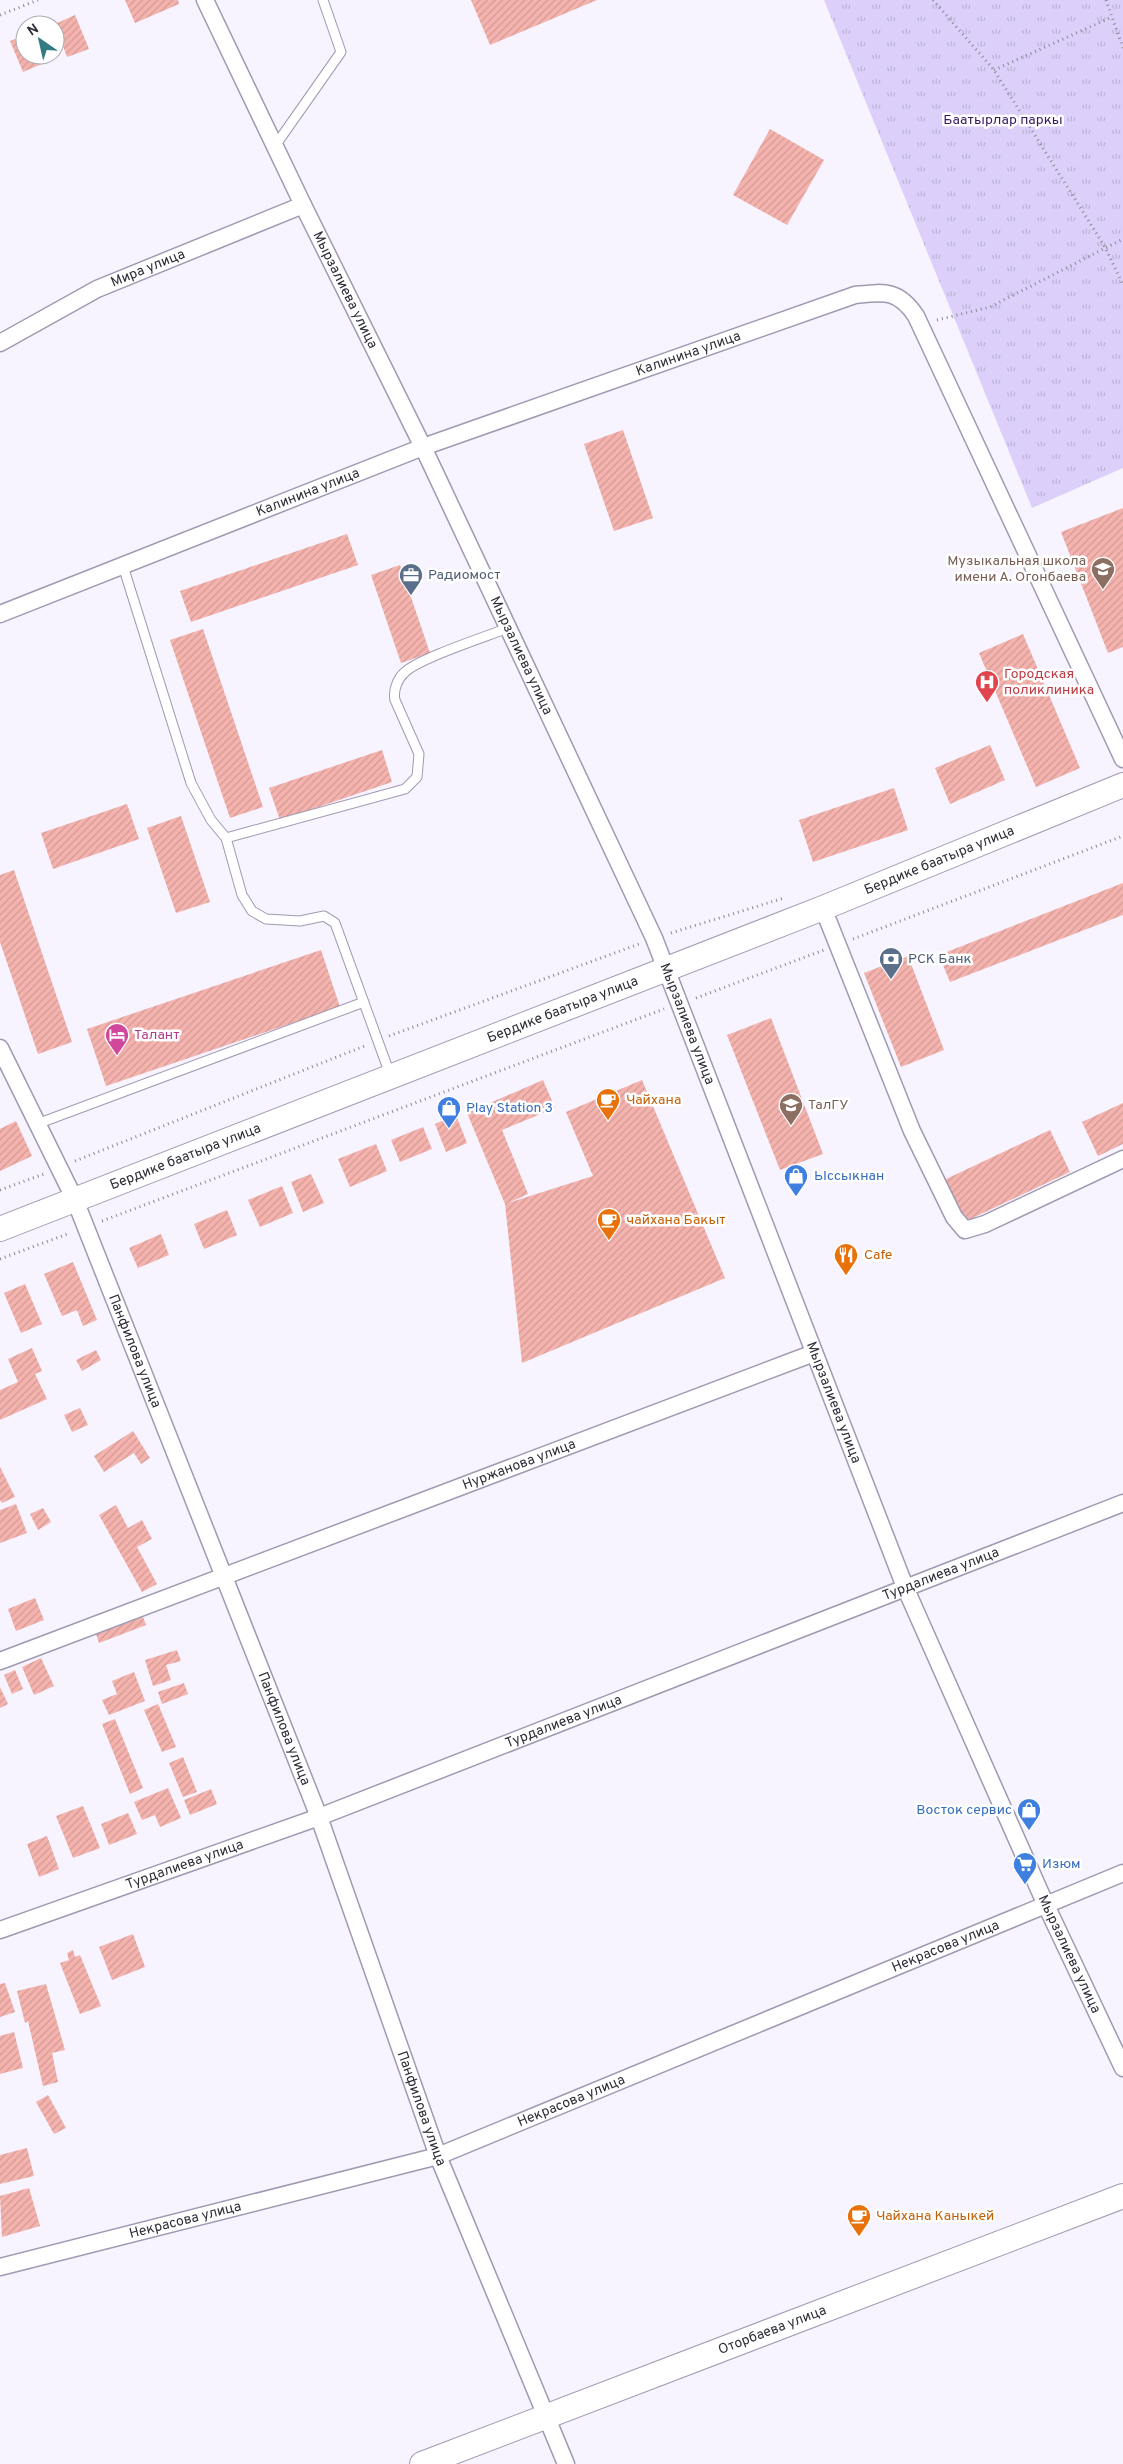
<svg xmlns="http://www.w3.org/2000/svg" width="1123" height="2464" viewBox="0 0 1123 2464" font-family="Overpass,sans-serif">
<defs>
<pattern id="park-tufts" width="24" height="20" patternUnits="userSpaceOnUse" patternTransform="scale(1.25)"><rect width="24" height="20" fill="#dcd0fa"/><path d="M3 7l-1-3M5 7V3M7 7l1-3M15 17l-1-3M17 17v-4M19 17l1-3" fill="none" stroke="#bdb3d7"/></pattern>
<pattern id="building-hatch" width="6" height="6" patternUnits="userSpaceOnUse" patternTransform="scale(1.25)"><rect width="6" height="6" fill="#f5b3ae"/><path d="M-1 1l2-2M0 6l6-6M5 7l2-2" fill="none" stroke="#d29a96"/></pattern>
</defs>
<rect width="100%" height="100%" fill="#f7f4ff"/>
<path fill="url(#park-tufts)" d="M824,0H1123V468L1032,508Z"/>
<path fill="url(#building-hatch)" d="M125,0H178L179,4L135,23Z
M471,0H597L490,45Z
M75,15L89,49L67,57L55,24Z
M25,35V55H49L51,60L23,72L10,41Z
M770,129L824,160L787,225L733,195Z
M623,430L653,518L614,531L584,444Z
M1123,508V647L1108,653L1061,532Z
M347,534L358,565L191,622L180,591Z
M400,565L430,653L401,663L371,575Z
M203,629L263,807L230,818L170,640Z
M1023,634L1080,768L1036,787L979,653Z
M990,745L1005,780L950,804L935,768Z
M382,750L392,782L280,820L269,788Z
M894,788L908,830L813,862L799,820Z
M127,804L139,839L53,869L41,833Z
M181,816L210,902L176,913L147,828Z
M14,870L72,1042L38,1054L0,942V875Z
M1123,883V915L950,982L939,955Z
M321,950L340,1007L106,1086L87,1029Z
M908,956L944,1050L901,1067L864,973Z
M771,1018L823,1154L780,1170L727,1035Z
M543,1080L555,1108L502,1130L528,1194L508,1203L593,1176L566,1112L642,1080L725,1278L522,1363L505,1204L467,1113Z
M1123,1103V1144L1098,1156L1082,1122Z
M456,1115L467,1143L446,1152L435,1124Z
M16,1121L32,1156L0,1171V1129Z
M423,1127L432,1149L400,1162L391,1140Z
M1050,1130L1070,1172L964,1222L944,1180Z
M376,1144L387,1171L350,1187L338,1159Z
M311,1174L324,1203L303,1212L291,1182Z
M282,1186L293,1213L260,1227L248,1200Z
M227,1210L237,1235L204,1249L194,1224Z
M161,1234L169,1255L138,1268L129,1248Z
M73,1262L97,1320L83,1326L77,1310L62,1316L44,1274Z
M25,1284L42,1324L21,1333L4,1293Z
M32,1348L42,1371L35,1374L47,1399L0,1420V1390L18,1382L8,1359Z
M96,1350L101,1360L82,1371L76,1360Z
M80,1408L88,1425L72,1432L64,1415Z
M133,1431L150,1458L141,1464L134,1453L104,1472L94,1456Z
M0,1467L15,1497L2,1503L0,1500Z
M16,1504L27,1533L0,1543V1510Z
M116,1505L128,1528L142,1520L152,1539L137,1547L157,1584L142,1592L99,1515Z
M43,1508L51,1522L38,1530L30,1514Z
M35,1598L44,1620L16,1631L8,1609Z
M143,1617L146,1625L99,1643L96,1634Z
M177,1650L181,1661L166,1665L171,1680L153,1686L145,1660Z
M41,1658L54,1686L34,1695L22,1667Z
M15,1670L23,1689L12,1694L4,1675Z
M134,1672L145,1701L109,1715L102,1700L117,1694L112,1681Z
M184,1683L188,1694L162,1704L158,1692Z
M0,1687L8,1704L0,1708Z
M158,1704L176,1747L162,1752L144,1710Z
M115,1719L143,1788L130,1794L102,1724Z
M183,1757L197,1792L183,1797L169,1763Z
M168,1788L181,1818L160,1827L155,1815L142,1820L134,1802Z
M211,1789L217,1804L190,1815L184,1800Z
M83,1806L100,1848L73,1858L56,1816Z
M128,1813L137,1834L109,1845L101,1824Z
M47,1836L59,1869L39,1877L27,1844Z
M133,1934L145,1967L112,1980L99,1947Z
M73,1950L75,1957L80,1955L101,2006L80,2014L60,1963L69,1960L67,1953Z
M5,1983L15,2012L0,2017V1984Z
M46,1984L65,2050L52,2053L58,2082L43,2086L28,2021L25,2023L17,1991Z
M14,2032L23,2068L0,2074V2036Z
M48,2095L66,2128L54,2134L36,2102Z
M27,2148L34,2176L0,2184V2155Z
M29,2188L40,2226L2,2237L0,2196Z"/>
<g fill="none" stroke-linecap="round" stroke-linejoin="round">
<g stroke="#a099b2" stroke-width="11">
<path id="lane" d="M275,146L341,52L323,0
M123,566L191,783L211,820L226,838L242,895L252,911L266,919L300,921L324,916L335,923L391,1077
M226,838L405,789L417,777L419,754L395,700C393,691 397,679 405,672C420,658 485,637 508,628
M37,1124L364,1002"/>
</g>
<g stroke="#a099b2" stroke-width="19">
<g id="street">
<path id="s1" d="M205,0L303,205L423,447L654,938L905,1587L1045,1903L1123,2068"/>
<path id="s2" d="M0,343L97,289L303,205"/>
<path id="s3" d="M0,614L423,447L855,295C884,292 898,289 916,316L1123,759"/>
<path d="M823,908L912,1131L954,1217L965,1230L985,1224L1123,1159"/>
<path id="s4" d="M0,1048L75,1200L319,1817L438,2156L566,2464"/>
<path id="s5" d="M0,1661L814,1353"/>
<path id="s6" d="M0,1930L319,1817L1123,1503"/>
<path id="s7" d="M0,2267L438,2156L1123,1873"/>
</g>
</g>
<g stroke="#a099b2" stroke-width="26">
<g id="secondary">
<path id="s8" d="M0,1229L823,908L1123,785"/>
<path id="s9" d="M422,2464L1123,2196"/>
</g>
</g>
<path stroke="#8c8994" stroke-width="3" stroke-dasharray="1 4" stroke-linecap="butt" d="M933,0L994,70L1105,247L1123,285
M1106,0L1123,48
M0,15L38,0
M994,70L1112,17
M937,320L990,307L1123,239
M671,933L784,898
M853,939L1123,836
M696,998L824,950
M389,1036L639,944
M75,1161L367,1045
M0,1190L44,1174
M102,1221L664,1009
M0,1259L70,1233"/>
<use href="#lane" stroke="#fff" stroke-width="9"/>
<use href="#street" stroke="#fff" stroke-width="16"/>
<use href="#secondary" stroke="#fff" stroke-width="24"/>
</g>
<defs>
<g id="school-pin" transform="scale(1.25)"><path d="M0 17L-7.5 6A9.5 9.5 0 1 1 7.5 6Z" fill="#8d6e63" stroke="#fff"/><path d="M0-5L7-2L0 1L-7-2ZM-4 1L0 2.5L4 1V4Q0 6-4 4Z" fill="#fff"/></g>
<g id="office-pin" transform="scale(1.25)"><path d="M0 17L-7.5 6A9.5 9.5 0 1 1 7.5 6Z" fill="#5c6f8a" stroke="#fff"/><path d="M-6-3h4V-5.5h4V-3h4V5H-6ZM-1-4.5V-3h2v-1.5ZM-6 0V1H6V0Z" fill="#fff"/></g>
<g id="hospital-pin" transform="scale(1.25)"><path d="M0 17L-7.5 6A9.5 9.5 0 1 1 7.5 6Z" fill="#e0444e" stroke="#fff"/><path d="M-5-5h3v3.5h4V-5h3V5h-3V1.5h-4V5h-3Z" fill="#fff"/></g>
<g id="bank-pin" transform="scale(1.25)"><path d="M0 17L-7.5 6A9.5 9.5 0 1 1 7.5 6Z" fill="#5c6f8a" stroke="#fff"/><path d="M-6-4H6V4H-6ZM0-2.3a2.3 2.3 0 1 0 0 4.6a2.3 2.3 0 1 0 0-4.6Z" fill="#fff"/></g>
<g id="hotel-pin" transform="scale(1.25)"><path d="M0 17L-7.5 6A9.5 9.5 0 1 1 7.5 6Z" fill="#d1479c" stroke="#fff"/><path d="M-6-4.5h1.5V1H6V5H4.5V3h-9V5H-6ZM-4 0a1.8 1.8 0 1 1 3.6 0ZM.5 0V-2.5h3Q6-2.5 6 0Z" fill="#fff"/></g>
<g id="cafe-pin" transform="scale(1.25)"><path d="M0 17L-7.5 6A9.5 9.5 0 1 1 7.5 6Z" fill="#e8710a" stroke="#fff"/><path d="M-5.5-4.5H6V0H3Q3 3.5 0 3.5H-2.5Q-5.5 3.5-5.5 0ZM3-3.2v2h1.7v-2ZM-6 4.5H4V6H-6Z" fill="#fff"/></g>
<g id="university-pin" transform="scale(1.25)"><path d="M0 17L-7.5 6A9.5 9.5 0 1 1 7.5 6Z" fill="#8d6e63" stroke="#fff"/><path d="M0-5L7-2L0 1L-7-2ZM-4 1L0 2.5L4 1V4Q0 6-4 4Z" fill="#fff"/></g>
<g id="shop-pin" transform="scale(1.25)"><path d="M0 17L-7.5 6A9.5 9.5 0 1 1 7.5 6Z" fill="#3f7fe0" stroke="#fff"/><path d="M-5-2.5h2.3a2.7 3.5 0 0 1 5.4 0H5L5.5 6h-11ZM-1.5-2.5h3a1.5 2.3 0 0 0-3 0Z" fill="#fff"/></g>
<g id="restaurant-pin" transform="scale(1.25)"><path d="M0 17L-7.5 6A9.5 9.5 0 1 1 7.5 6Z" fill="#e8710a" stroke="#fff"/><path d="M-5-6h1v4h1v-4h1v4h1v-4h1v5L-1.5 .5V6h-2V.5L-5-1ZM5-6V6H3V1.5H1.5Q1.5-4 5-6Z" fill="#fff"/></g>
<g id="supermarket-pin" transform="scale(1.25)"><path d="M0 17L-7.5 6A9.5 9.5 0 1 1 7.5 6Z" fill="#3f7fe0" stroke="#fff"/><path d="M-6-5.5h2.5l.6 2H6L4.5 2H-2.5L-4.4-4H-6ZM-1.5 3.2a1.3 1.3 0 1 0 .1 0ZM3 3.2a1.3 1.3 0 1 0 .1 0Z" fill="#fff"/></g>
</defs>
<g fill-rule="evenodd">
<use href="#school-pin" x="1103" y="569"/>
<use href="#office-pin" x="411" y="575"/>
<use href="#hospital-pin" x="987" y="682"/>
<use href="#bank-pin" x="891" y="959"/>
<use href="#hotel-pin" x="117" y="1035"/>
<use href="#cafe-pin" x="608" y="1100"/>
<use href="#university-pin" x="791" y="1105"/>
<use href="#shop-pin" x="449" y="1108"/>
<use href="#shop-pin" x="796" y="1176"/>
<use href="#cafe-pin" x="609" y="1220"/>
<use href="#restaurant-pin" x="846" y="1255"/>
<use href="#shop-pin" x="1029" y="1810"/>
<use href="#supermarket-pin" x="1025" y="1864"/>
<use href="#cafe-pin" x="859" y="2216"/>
</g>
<g text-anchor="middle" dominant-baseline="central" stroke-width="5" stroke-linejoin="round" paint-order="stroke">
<g font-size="14" fill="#381764" stroke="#fff">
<text x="1003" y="120">Баатырлар паркы</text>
</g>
<g font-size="14" fill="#302d38" stroke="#fff">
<text stroke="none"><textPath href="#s2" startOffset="166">Мира улица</textPath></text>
<text stroke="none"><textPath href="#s1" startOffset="322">Мырзалиева улица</textPath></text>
<text stroke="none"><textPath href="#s3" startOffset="736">Калинина улица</textPath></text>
<text stroke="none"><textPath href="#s3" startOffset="331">Калинина улица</textPath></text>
<text stroke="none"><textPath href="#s1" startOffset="728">Мырзалиева улица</textPath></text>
<text stroke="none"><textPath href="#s8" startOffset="1009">Бердике баатыра улица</textPath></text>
<text stroke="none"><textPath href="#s8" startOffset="604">Бердике баатыра улица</textPath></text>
<text stroke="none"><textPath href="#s1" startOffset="1132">Мырзалиева улица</textPath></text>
<text stroke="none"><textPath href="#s8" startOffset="199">Бердике баатыра улица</textPath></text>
<text stroke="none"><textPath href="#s4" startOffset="332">Панфилова улица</textPath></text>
<text stroke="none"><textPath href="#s1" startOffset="1538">Мырзалиева улица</textPath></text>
<text stroke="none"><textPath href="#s5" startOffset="555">Нуржанова улица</textPath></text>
<text stroke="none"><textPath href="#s6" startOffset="1006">Турдалиева улица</textPath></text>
<text stroke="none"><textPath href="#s6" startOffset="601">Турдалиева улица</textPath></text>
<text stroke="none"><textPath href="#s4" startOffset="738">Панфилова улица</textPath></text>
<text stroke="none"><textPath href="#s6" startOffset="196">Турдалиева улица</textPath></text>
<text stroke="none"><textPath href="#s7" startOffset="1001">Некрасова улица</textPath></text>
<text stroke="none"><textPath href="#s1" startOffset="2138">Мырзалиева улица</textPath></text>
<text stroke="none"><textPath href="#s7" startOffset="596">Некрасова улица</textPath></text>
<text stroke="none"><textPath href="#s4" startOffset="1142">Панфилова улица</textPath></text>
<text stroke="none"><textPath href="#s7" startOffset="191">Некрасова улица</textPath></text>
<text stroke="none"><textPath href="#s9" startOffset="375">Оторбаева улица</textPath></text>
</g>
<g font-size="14" fill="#785e54" stroke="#fff" text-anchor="end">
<text x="1086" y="561">Музыкальная школа<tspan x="1086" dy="16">имени А. Огонбаева</tspan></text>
<text x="808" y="1105" text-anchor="start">ТалГУ</text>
</g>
<g font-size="14" fill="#4e5e75" stroke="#fff" text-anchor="start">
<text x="428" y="575">Радиомост</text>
<text x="908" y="959">РСК Банк</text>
</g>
<g font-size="14" fill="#be3a42" stroke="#fff" text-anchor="start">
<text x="1004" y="674">Городская<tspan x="1004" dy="16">поликлиника</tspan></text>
</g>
<g font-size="14" fill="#b23c85" stroke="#fff" text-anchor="start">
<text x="134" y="1035">Талант</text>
</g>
<g font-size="14" fill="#c56008" stroke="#fff" text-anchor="start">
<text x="626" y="1100">Чайхана</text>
<text x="626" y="1220">чайхана Бакыт</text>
<text x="864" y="1255">Cafe</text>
<text x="876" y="2216">Чайхана Каныкей</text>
</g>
<g font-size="14" fill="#366cbe" stroke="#fff" text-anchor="start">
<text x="466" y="1108">Play Station 3</text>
<text x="814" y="1176">Ыссыкнан</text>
<text x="1012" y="1810" text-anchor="end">Восток сервис</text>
<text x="1042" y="1864">Изюм</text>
</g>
</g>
<g transform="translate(40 40) rotate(326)"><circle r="24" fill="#ffffff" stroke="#acabaf"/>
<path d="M0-4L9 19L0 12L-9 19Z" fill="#337b83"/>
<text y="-8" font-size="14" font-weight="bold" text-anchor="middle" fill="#302d38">N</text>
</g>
</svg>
